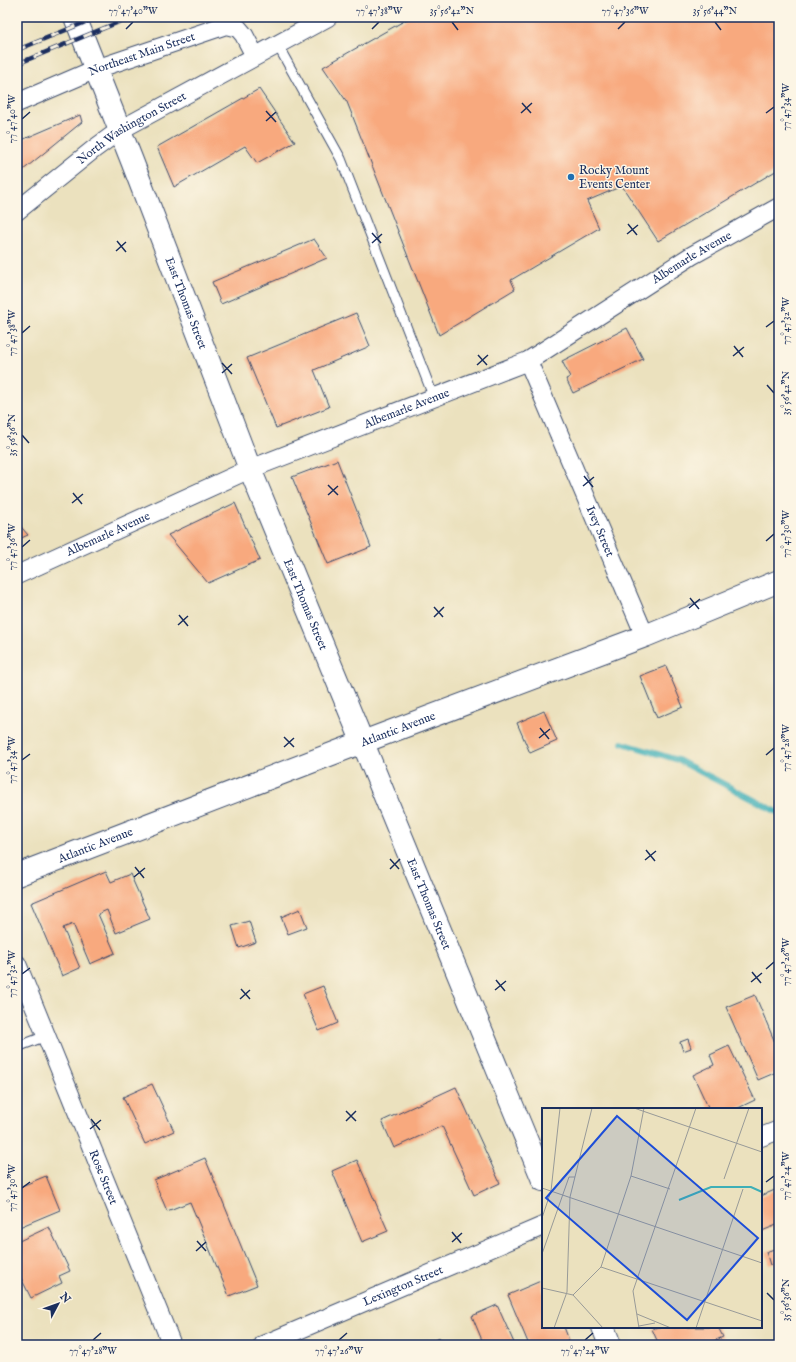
<svg xmlns="http://www.w3.org/2000/svg" width="796" height="1362" viewBox="0 0 796 1362" font-family="'IM FELL English',serif">
<rect width="100%" height="100%" fill="#fcf5e5"/>
<filter id="ink" filterUnits="userSpaceOnUse"><feTurbulence type="fractalNoise" baseFrequency=".025" numOctaves="2"/><feDisplacementMap in="SourceGraphic" scale="8" xChannelSelector="R" yChannelSelector="G"/><feConvolveMatrix kernelMatrix="1 2 1 2 8 2 1 2 1" color-interpolation-filters="sRGB"/></filter>
<filter id="wash" filterUnits="userSpaceOnUse"><feTurbulence type="fractalNoise" baseFrequency=".012" numOctaves="4" result="noise"/><feDisplacementMap in="SourceGraphic" scale="16" xChannelSelector="R" yChannelSelector="G"/><feGaussianBlur stdDeviation="0.9" result="paint"/><feColorMatrix in="noise" values="0 0 0 0 0 0 0 0 0 0 0 0 0 0 0 0 0 1.4 0 .05"/><feComposite in="paint" operator="in"/></filter>
<g filter="url(#wash)">
<rect width="100%" height="100%" fill="#ebe1be"/>
<g fill="none" stroke-linecap="round" stroke-linejoin="round">
<path stroke="#3eafb7" stroke-width="6" d="M622,743L678,760L779,813"/>
</g>
<g id="blocks">
<path fill="#f8a97e" d="M411,17H779V169L658,241L622,186L587,201L599,228L511,280L515,289L439,335L347,102L323,67Z
M259,89L295,142L257,163L245,146L174,187L157,147Z
M80,115L82,122L17,175V142Z
M314,239L327,258L221,304L212,282Z
M356,313L370,346L314,370L329,407L276,428L247,358Z
M627,328L643,359L573,393L566,379L570,377L562,361Z
M337,460L371,547L328,564L292,477Z
M235,503L260,560L208,583L168,535Z
M17,522L28,535L17,540Z
M666,666L683,707L657,718L640,676Z
M544,711L557,741L530,753L517,723Z
M106,871L111,882L130,874L150,919L116,933L107,910L98,914L115,953L90,964L73,924L63,928L80,968L62,976L31,903Z
M300,909L307,927L288,934L281,917Z
M249,921L256,942L239,948L232,926Z
M323,986L338,1023L319,1031L303,994Z
M755,995L779,1052V1071L758,1080L726,1007Z
M688,1039L691,1048L683,1051L680,1042Z
M729,1046L755,1100L736,1109H709L693,1075L714,1065L710,1055Z
M152,1084L174,1131L145,1144L123,1097Z
M456,1087L500,1183L474,1195L442,1126L394,1148L382,1121Z
M205,1158L257,1285L229,1296L190,1202L167,1211L154,1180Z
M357,1160L388,1231L362,1242L332,1171Z
M46,1176L60,1210L17,1228V1188Z
M777,1189L779,1194V1224L762,1231L761,1196Z
M49,1227L70,1271L59,1276L62,1283L31,1298L17,1270V1242Z
M774,1249L779,1262L770,1265L766,1252Z
M543,1280V1327H564L569,1340L556,1345H529L508,1295Z
M497,1305L515,1345H484L472,1316Z
M658,1327H718L723,1337L704,1345H659L652,1329Z
M440,1338L443,1345H423Z"/>
</g>
</g>
<g filter="url(#ink)">
<use href="#blocks" fill-opacity="0" stroke="#3a4a6c" stroke-width="1"/>
<g fill="none" stroke-linecap="round" stroke-linejoin="round">
<g stroke="#3a4a6c" stroke-width="11">
<path id="lane" d="M277,44L341,159L434,398
M17,1047L46,1036"/>
</g>
<g stroke="#3a4a6c" stroke-width="20">
<g id="street">
<path id="s1" d="M17,103L96,69L226,25L238,28L244,35L255,56"/>
<path id="s2" d="M17,211L94,149L120,130L328,17"/>
<path id="s3" d="M528,361L645,636"/>
<path id="s4" d="M17,575L250,469L528,361L691,256L779,207"/>
<path id="s5" d="M17,964L172,1345"/>
<path d="M761,1137L779,1130"/>
<path id="s6" d="M263,1345L543,1226"/>
</g>
</g>
<g stroke="#3a4a6c" stroke-width="24">
<g id="secondary">
<path id="s7" d="M17,875L363,742L645,636L779,581"/>
</g>
</g>
<g stroke="#3a4a6c" stroke-width="24">
<g id="primary">
<path id="s8" d="M75,17L132,161L250,469L543,1180"/>
<path d="M603,1327L610,1345"/>
</g>
</g>
<use href="#lane" stroke="#fff" stroke-width="9"/>
<use href="#street" stroke="#fff" stroke-width="18"/>
<use href="#secondary" stroke="#fff" stroke-width="22"/>
<use href="#primary" stroke="#fff" stroke-width="22"/>
<g stroke="#1b2f5e" stroke-width="4.5">
<path id="rail" d="M17,50L98,17
M17,64L131,17"/>
</g>
<use href="#rail" stroke="#fcf5e5" stroke-width="3" stroke-dasharray="9" stroke-linecap="butt"/>
</g>
</g>
<path fill="none" stroke="#1b2f5e" stroke-width="1.5" d="M452,22L458,30M715,22L721,30M126,29L133,22M372,29L379,22M618,29L625,22M522,103L531,113M266,111L276,122M521,113L532,103M766,113L774,107M22,119L30,112M266,121L276,112M628,224L637,235M372,233L381,243M627,234L638,225M117,241L126,252M372,243L382,234M116,251L126,242M766,327L774,321M22,333L30,326M734,346L743,357M478,355L487,365M733,356L744,347M222,363L232,374M477,365L488,355M222,373L232,364M767,385L774,393M22,435L29,443M584,476L593,487M328,485L338,495M583,486L594,477M73,493L82,504M328,495L338,486M72,503L83,494M766,541L774,534M22,547L30,540M690,598L699,609M434,607L443,617M689,608L700,599M179,615L188,626M434,617L444,607M178,625L188,616M540,728L549,739M284,737L294,747M539,738L550,729M284,747L294,738M766,755L774,748M22,760L30,754M646,850L655,861M390,859L399,869M645,860L656,851M135,867L144,878M390,869L400,859M134,877L145,868M766,969L774,962M752,972L761,983M22,974L30,968M496,980L505,991M751,982L762,973M241,989L250,999M495,990L506,981M240,999L250,990M346,1111L356,1121M91,1119L100,1130M346,1121L356,1111M90,1129L101,1120M766,1182L774,1176M22,1188L30,1182M452,1232L461,1243M197,1241L206,1251M452,1242L462,1233M196,1251L206,1242M767,1293L774,1300M93,1340L101,1333M339,1340L347,1333M585,1340L593,1333"/>
<circle fill="#1f6fb2" stroke="#fcf5e5" stroke-width="1.5" cx="571" cy="177" r="4"/>
<g text-anchor="middle" dominant-baseline="central" stroke-width="3" stroke-linejoin="round" paint-order="stroke">
<g font-size="12" fill="#1b2f5e" stroke="#fcf5e5">
<text stroke="none"><textPath href="#s1" startOffset="134">Northeast Main Street</textPath></text>
<text stroke="none"><textPath href="#s2" startOffset="142">North Washington Street</textPath></text>
<text stroke="none"><textPath href="#s4" startOffset="748">Albemarle Avenue</textPath></text>
<text stroke="none"><textPath href="#s8" startOffset="307">East Thomas Street</textPath></text>
<text stroke="none"><textPath href="#s4" startOffset="424">Albemarle Avenue</textPath></text>
<text stroke="none"><textPath href="#s3" startOffset="185">Ivey Street</textPath></text>
<text stroke="none"><textPath href="#s4" startOffset="100">Albemarle Avenue</textPath></text>
<text stroke="none"><textPath href="#s8" startOffset="631">East Thomas Street</textPath></text>
<text stroke="none"><textPath href="#s7" startOffset="408">Atlantic Avenue</textPath></text>
<text stroke="none"><textPath href="#s7" startOffset="84">Atlantic Avenue</textPath></text>
<text stroke="none"><textPath href="#s8" startOffset="955">East Thomas Street</textPath></text>
<text stroke="none"><textPath href="#s5" startOffset="230">Rose Street</textPath></text>
<text stroke="none"><textPath href="#s6" startOffset="152">Lexington Street</textPath></text>
</g>
<g font-size="12" fill="#1b2f5e" stroke="#fcf5e5" text-anchor="start">
<text x="579" y="170">Rocky Mount<tspan x="579" dy="14">Events Center</tspan></text>
</g>
</g>
<g transform="translate(542 1108)">
<rect width="220" height="220" fill="#ebe1be"/>
<path fill="none" stroke="#3eafb7" stroke-width="2" d="M137,92L169,79H209L220,84"/>
<path fill="none" stroke="#989a98" stroke-width="1" d="M92,0L220,44M89,68L128,81M182,71L207,0M0,80L220,155M0,110L9,83L18,0M0,146L27,69H33M59,159L89,68L102,0M0,180L31,187L61,220M31,187L59,159L220,213M95,206L129,220M97,218L113,215M12,220L25,184L28,89L50,0M97,220L91,183L154,0M154,220L201,81"/>
<path fill="#1d4ed8" fill-opacity="0.15" stroke="#1d4ed8" stroke-width="2" d="M75,8L216,130L145,212L4,90Z"/>
<rect width="220" height="220" fill="none" stroke="#1b2f5e" stroke-width="2"/>
</g>
<rect width="796" height="1362" fill="none" stroke="#fcf5e5" stroke-width="44"/>
<g transform="translate(58 1304) rotate(49)" stroke="#fcf5e5" stroke-width="3" paint-order="stroke">
<path d="M0-3L7 15L0 10L-7 15Z" fill="#1b2f5e"/>
<text y="-6" font-size="11" font-weight="bold" text-anchor="middle" fill="#1b2f5e">N</text>
</g>
<rect x="22" y="22" width="752" height="1318" fill="none" stroke="#1b2f5e" stroke-width="1.5"/>
<g font-size="10" text-anchor="middle" fill="#1b2f5e">
<text x="133" y="14">77°47'40"W</text>
<text x="379" y="14">77°47'38"W</text>
<text x="452" y="14">35°56'42"N</text>
<text x="625" y="14">77°47'36"W</text>
<text x="715" y="14">35°56'44"N</text>
<text transform="translate(785 107) rotate(-90)" y="4">77°47'34"W</text>
<text transform="translate(11 119) rotate(-90)" y="4">77°47'40"W</text>
<text transform="translate(785 321) rotate(-90)" y="4">77°47'32"W</text>
<text transform="translate(11 333) rotate(-90)" y="4">77°47'38"W</text>
<text transform="translate(785 393) rotate(-90)" y="4">35°56'42"N</text>
<text transform="translate(11 435) rotate(-90)" y="4">35°56'36"N</text>
<text transform="translate(785 534) rotate(-90)" y="4">77°47'30"W</text>
<text transform="translate(11 547) rotate(-90)" y="4">77°47'36"W</text>
<text transform="translate(785 748) rotate(-90)" y="4">77°47'28"W</text>
<text transform="translate(11 760) rotate(-90)" y="4">77°47'34"W</text>
<text transform="translate(785 962) rotate(-90)" y="4">77°47'26"W</text>
<text transform="translate(11 974) rotate(-90)" y="4">77°47'32"W</text>
<text transform="translate(785 1176) rotate(-90)" y="4">77°47'24"W</text>
<text transform="translate(11 1188) rotate(-90)" y="4">77°47'30"W</text>
<text transform="translate(785 1300) rotate(-90)" y="4">35°56'36"N</text>
<text x="93" y="1354">77°47'28"W</text>
<text x="339" y="1354">77°47'26"W</text>
<text x="585" y="1354">77°47'24"W</text>
</g>
</svg>
